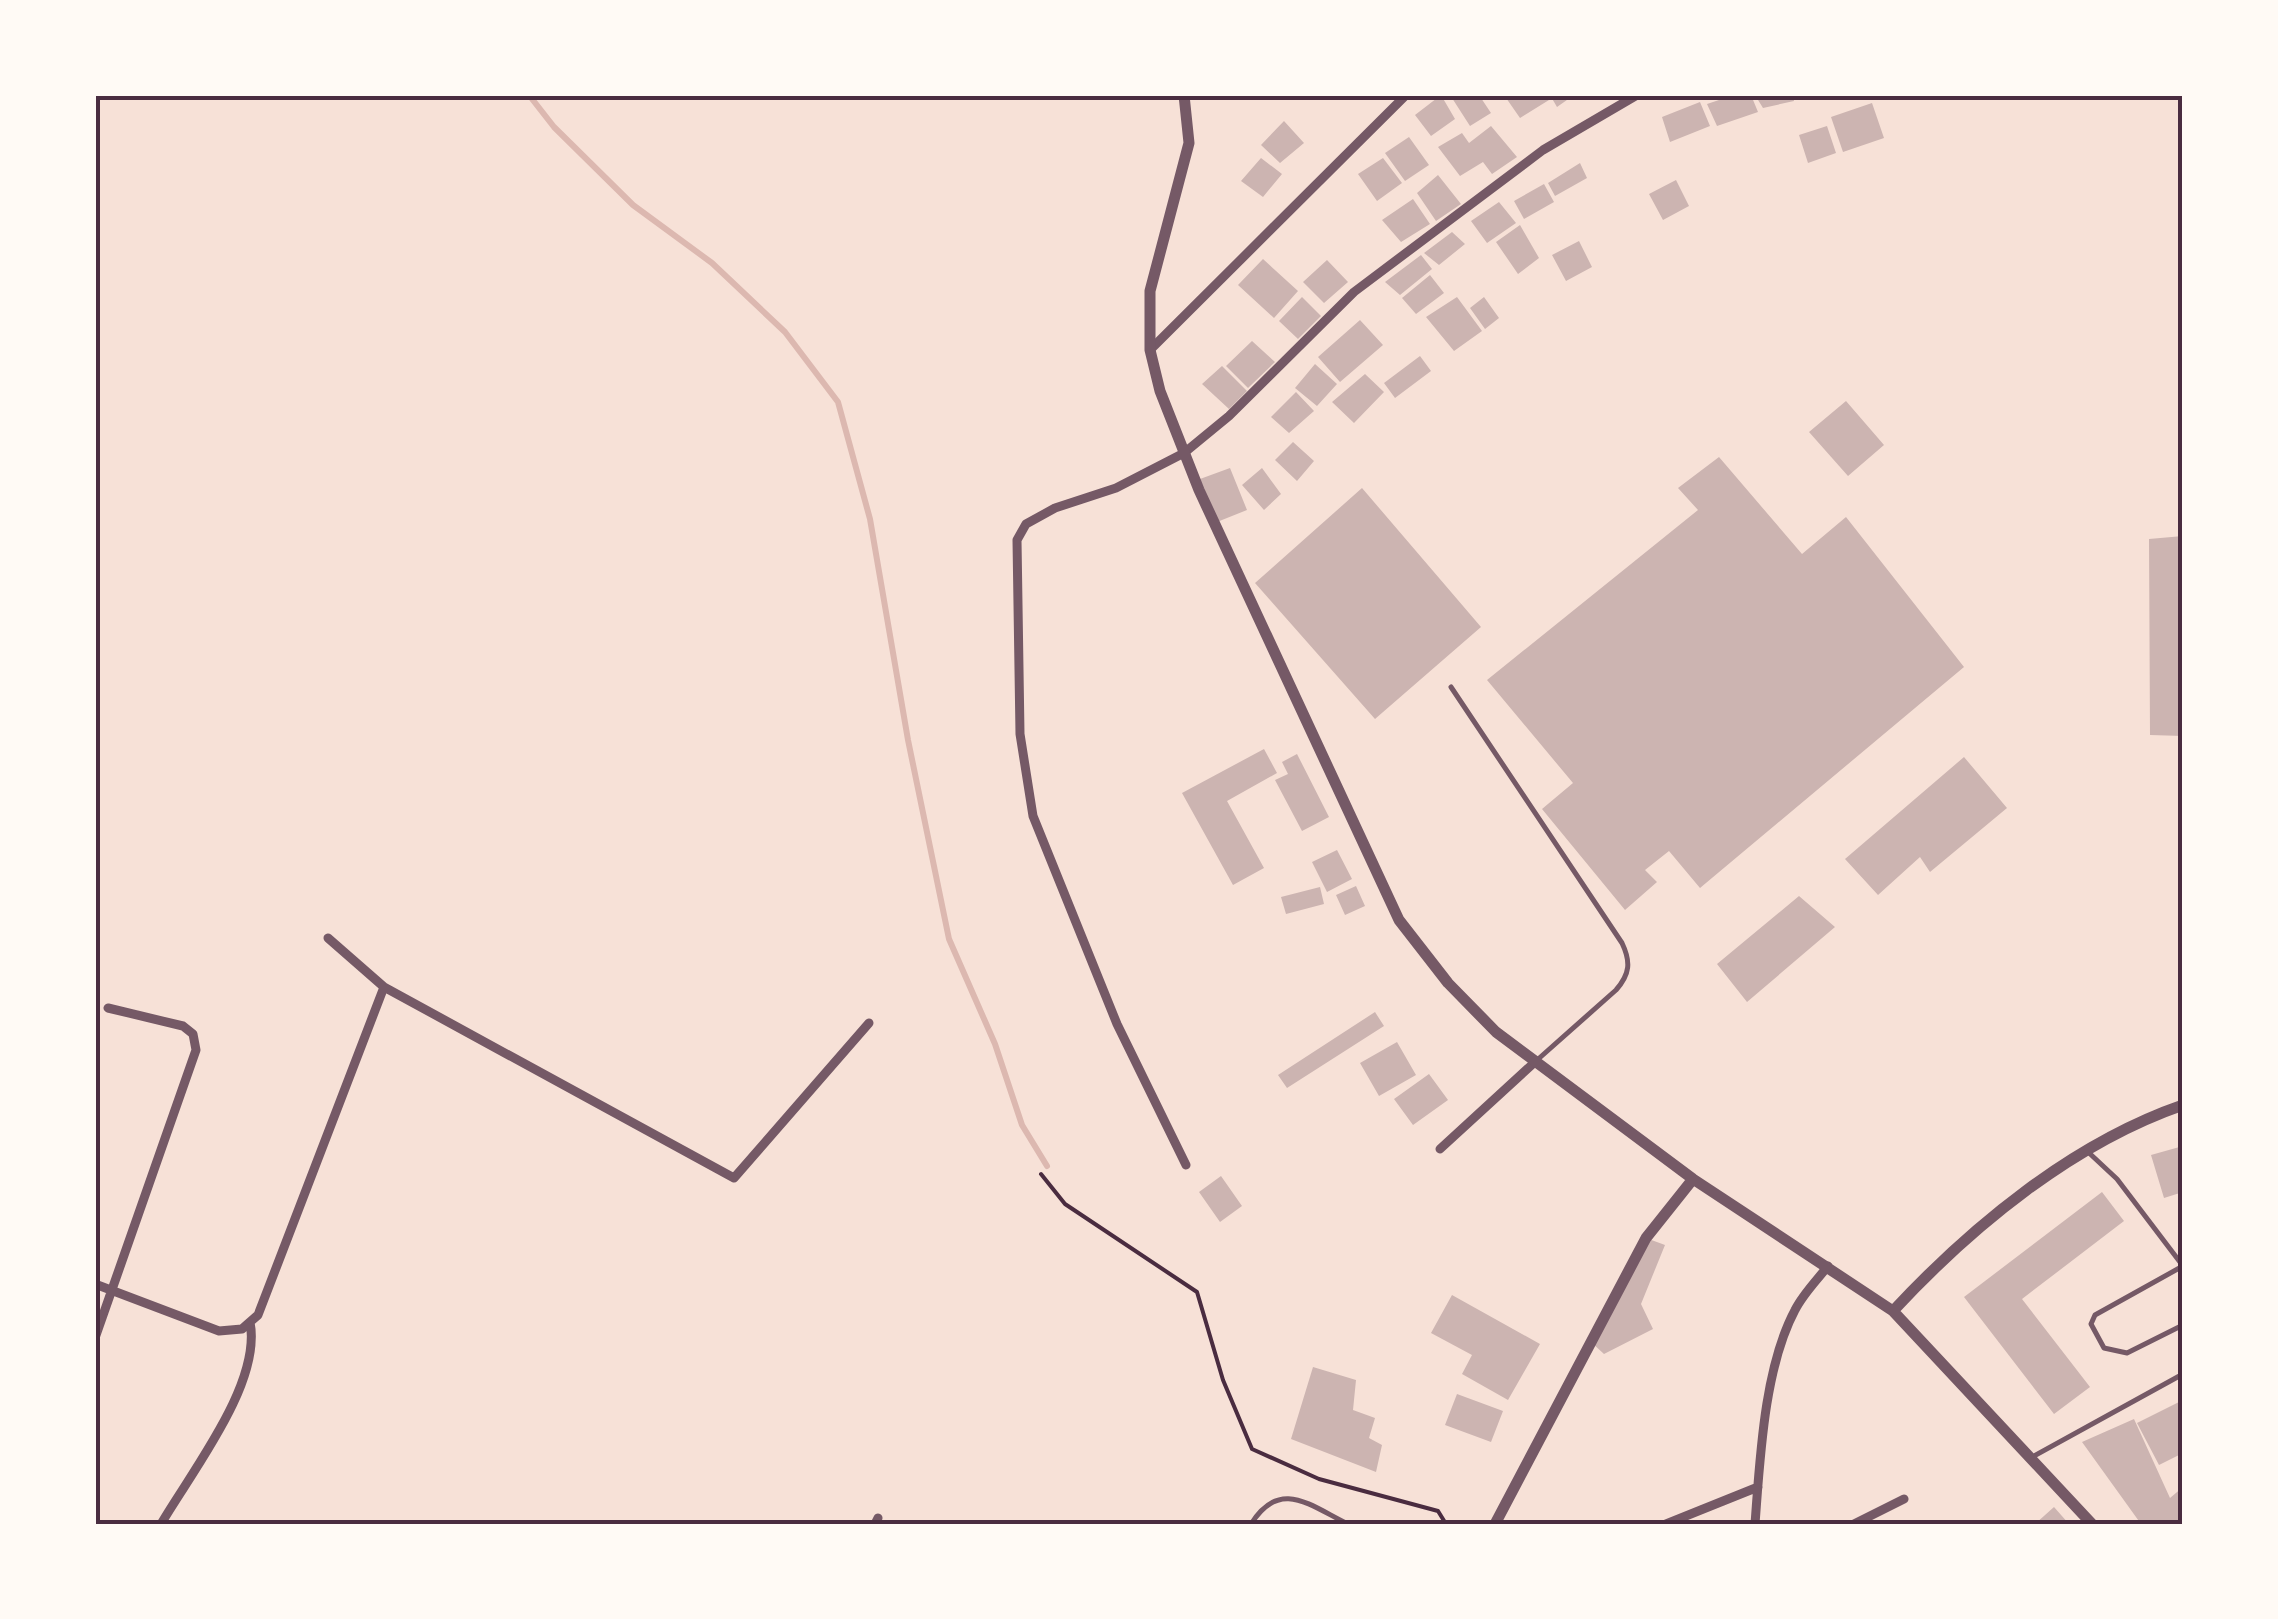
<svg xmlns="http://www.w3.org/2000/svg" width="2278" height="1619" viewBox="0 0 2278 1619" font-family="'IBM Plex Sans',sans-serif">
<rect width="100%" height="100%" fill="#f7e1d7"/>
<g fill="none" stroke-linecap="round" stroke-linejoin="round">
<path stroke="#dcb8b0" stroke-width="6" d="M529,95L554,127L633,205L712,263L785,332L838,402L870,519L908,740L949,939L995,1044L1022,1125L1047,1166"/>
</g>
<path fill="#ccb4b1" d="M1441,95L1455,119L1431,136L1415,115Z
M1456,95H1479L1491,113L1470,126L1452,98Z
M1504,95H1545L1549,100L1520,118Z
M1550,95H1574L1557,107Z
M1734,95H1751L1758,112L1717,126L1707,104Z
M1755,95H1793L1794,101L1763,108Z
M1700,102L1710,126L1670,142L1662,117Z
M1872,103L1884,138L1843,152L1831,117Z
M1284,121L1304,143L1280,163L1261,145Z
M1491,126L1517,157L1492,174L1483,162L1460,176L1438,147L1462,133L1469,143Z
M1827,126L1836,153L1808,163L1799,135Z
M1409,137L1429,165L1405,181L1385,153Z
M1261,158L1282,174L1263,197L1241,181Z
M1383,158L1402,183L1377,201L1358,174Z
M1580,163L1587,178L1555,196L1548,183Z
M1438,175L1461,204L1436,221L1417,193Z
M1676,180L1689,206L1663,220L1649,194Z
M1544,184L1554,202L1524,219L1514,201Z
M1413,199L1430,224L1401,242L1382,220Z
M1499,202L1516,223L1487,243L1471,221Z
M1520,225L1539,258L1518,274L1496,242Z
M1452,232L1465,244L1439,265L1424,253Z
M1579,241L1592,267L1566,281L1552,255Z
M1421,255L1432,269L1400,295L1385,282Z
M1263,259L1298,291L1274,318L1238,285Z
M1327,260L1348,282L1324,303L1303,282Z
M1430,275L1444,293L1416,314L1402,298Z
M1302,297L1321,316L1298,339L1279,321Z
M1457,297L1482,331L1454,351L1426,317Z
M1484,297L1499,318L1485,329L1470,308Z
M1360,320L1383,345L1340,382L1318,357Z
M1252,341L1275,362L1248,388L1226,366Z
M1420,356L1431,371L1395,398L1384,383Z
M1315,364L1337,384L1317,406L1295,388Z
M1222,366L1247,391L1229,409L1202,384Z
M1365,374L1384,392L1354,423L1332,402Z
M1296,392L1314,411L1289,433L1271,417Z
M1846,401L1884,445L1848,476L1809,432Z
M1293,442L1314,461L1297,481L1275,460Z
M1719,457L1802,554L1846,517L1964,667L1700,888L1669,851L1645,870L1657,882L1625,910L1542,809L1573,783L1487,680L1698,510L1678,488Z
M1230,468L1247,510L1217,522L1200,479Z
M1262,468L1281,494L1264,510L1242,485Z
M1362,488L1481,627L1375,719L1255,583Z
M2183,536V736L2150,735L2149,539Z
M1264,749L1277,773L1227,801L1264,868L1233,885L1182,793Z
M1297,754L1329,817L1302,831L1275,780L1288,774L1282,762Z
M1964,757L2007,808L1930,872L1920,857L1878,895L1845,859Z
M1337,850L1352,879L1327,892L1312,862Z
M1356,886L1365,906L1345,915L1336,895Z
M1320,887L1324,904L1286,914L1281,897Z
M1799,896L1835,927L1747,1002L1717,964Z
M1375,1012L1384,1026L1287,1088L1278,1075Z
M1397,1042L1416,1075L1379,1096L1360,1063Z
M1429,1074L1448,1100L1413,1125L1394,1099Z
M2183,1146V1192L2164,1198L2151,1155Z
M1221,1176L1242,1206L1220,1222L1199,1192Z
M2102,1192L2124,1221L2022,1299L2090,1387L2054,1414L1964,1297Z
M1646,1238L1665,1245L1641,1304L1653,1329L1604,1354L1591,1342Z
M1452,1295L1540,1344L1508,1400L1462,1374L1472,1355L1431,1333Z
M1313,1367L1356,1380L1353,1410L1375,1418L1369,1438L1382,1445L1376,1472L1291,1439Z
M1457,1394L1503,1411L1491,1442L1445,1425Z
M2183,1400V1453L2159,1465L2137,1423Z
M2134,1419L2170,1498L2183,1487V1524H2141L2082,1442Z
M2054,1507L2069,1524H2035Z"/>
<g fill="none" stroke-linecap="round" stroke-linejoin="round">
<path stroke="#4a2c40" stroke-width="4" d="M1041,1174L1065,1204L1197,1292L1223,1380L1252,1449L1319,1479L1438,1511L1446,1524"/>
<path stroke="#755966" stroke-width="5" d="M1451,687L1622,943C1631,962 1630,974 1616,990L1536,1061
M2087,1151L2117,1179L2183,1266
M2183,1266L2095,1315L2091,1324L2104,1348L2127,1353L2183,1325
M2032,1457L2183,1374
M1251,1524C1280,1478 1309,1505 1348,1524"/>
<path stroke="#755966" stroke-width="9" d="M1150,350L1406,95
M328,938L384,987
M1440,1149L1536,1061
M1186,1165L1117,1024L1033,816L1020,734L1017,540L1026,524L1055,508L1116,488L1184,453L1229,416L1354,292L1543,150L1637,95
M95,1284L219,1331L242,1329L258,1315L384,987L734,1178L869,1023
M95,1338L196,1050L193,1034L183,1026L108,1008
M161,1524C192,1471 262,1383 250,1322
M875,1524L878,1518
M1666,1524L1758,1487
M1755,1524C1760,1459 1764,1368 1795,1310C1803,1294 1817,1280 1828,1266
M1854,1524L1904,1499"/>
<path stroke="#755966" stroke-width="11" d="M1184,95L1189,143L1150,291V350L1160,391L1199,490L1399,920L1448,983L1496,1032L1693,1179L1893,1311L2092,1524
M1893,1311C1972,1226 2073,1143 2183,1105
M1495,1524L1646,1238L1693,1179"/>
</g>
<rect width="2278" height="1619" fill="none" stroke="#fffaf5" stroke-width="195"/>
<rect x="98" y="98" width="2082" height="1424" fill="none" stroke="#4a2c40" stroke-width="4"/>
</svg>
